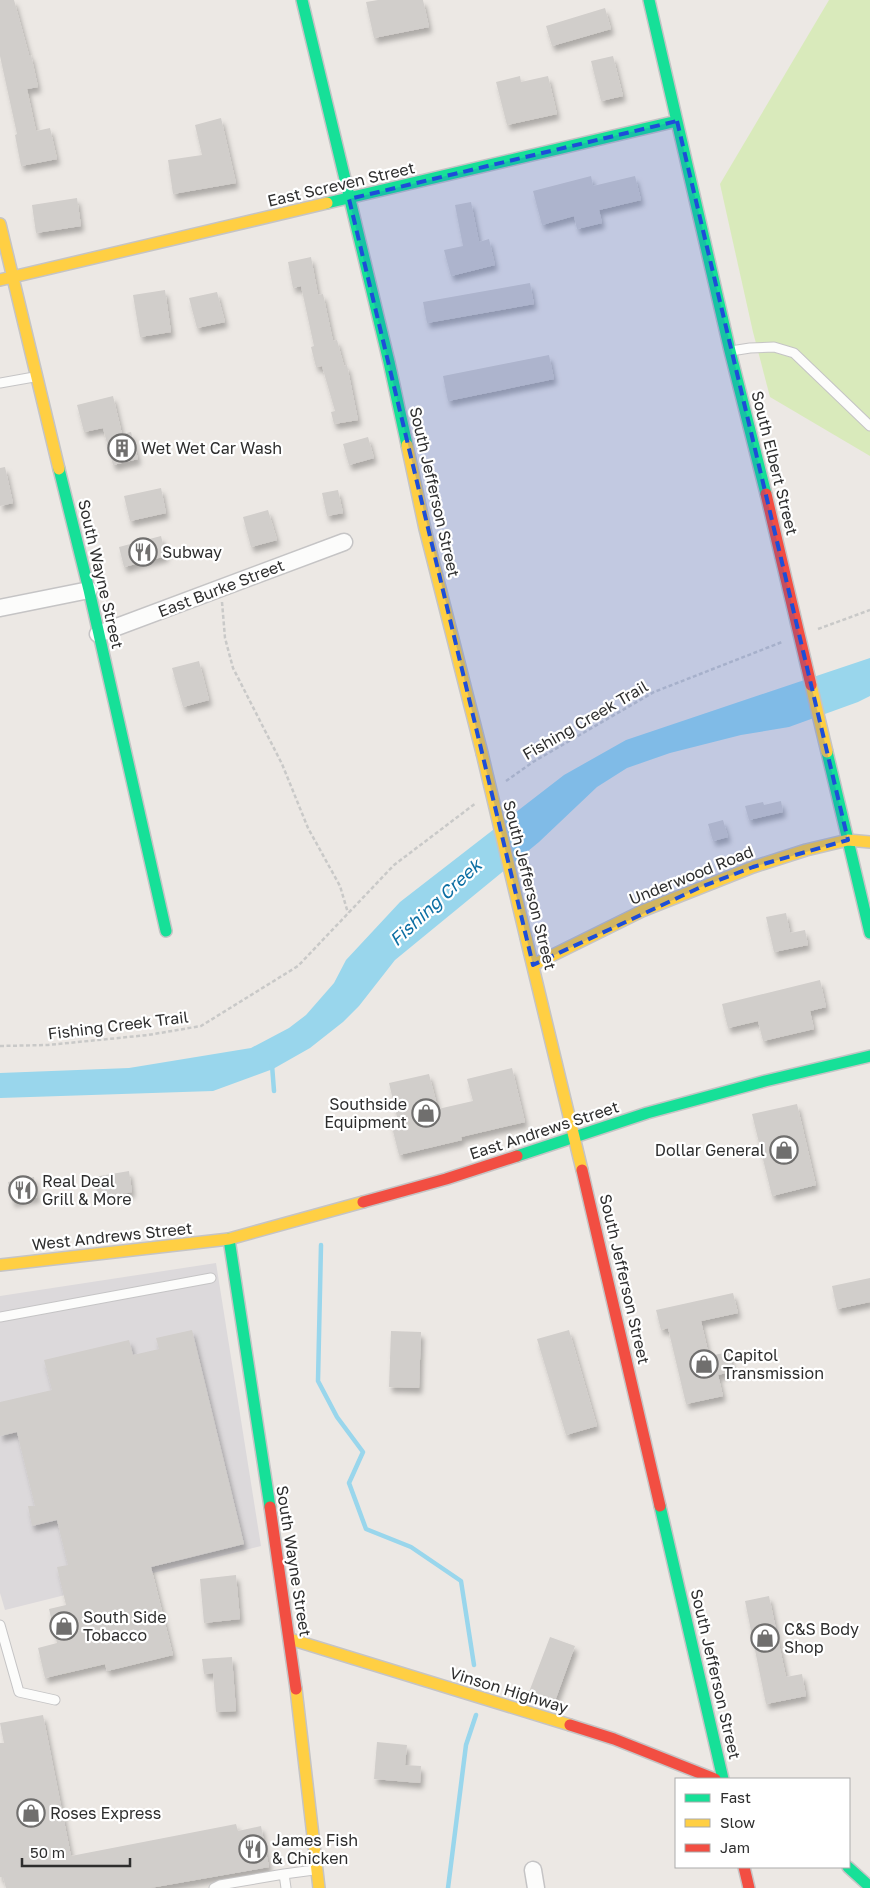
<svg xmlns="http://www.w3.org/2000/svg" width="870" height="1888" viewBox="0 0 870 1888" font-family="'Golos Text',sans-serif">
<defs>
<filter id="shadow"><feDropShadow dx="3" dy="5.5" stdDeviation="2.5" flood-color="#0004"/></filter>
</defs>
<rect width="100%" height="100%" fill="#ece8e4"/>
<path fill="#dcd9db" d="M216,1263L261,1546L5,1610L0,1593V1296Z"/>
<path fill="#d9eabb" d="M829,0H870V456L770,397L753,332L720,184Z"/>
<path fill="#99d6ec" d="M870,658V696L858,702L789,727L741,735L670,753L627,768L597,787L539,842L395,960L359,1006L343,1022L310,1048L273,1069L213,1091L0,1098V1073L129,1068L251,1048L289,1028L306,1015L334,983L346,960L400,902L564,775L626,740Z"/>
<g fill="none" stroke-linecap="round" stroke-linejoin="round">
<path stroke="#99d6ec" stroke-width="4.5" d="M272,1065L274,1091
M321,1245L318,1381L337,1417L363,1452L349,1483L366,1529L411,1547L461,1581L474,1665
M448,1888L466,1745L476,1715"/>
</g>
<path fill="#d1cecb" filter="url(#shadow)" d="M0,0H14L29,55H31L38,87L27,89L36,131L50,128L57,159L21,166L15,135L17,134L0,56Z
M378,0H423L429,27L374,38L366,2Z
M605,8L611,29L552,46L546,26Z
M613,56L623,96L601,101L591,61Z
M520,76L521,82L548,76L557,114L507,125L496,82Z
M221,118L236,183L173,194L168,160L202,155L195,125Z
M591,176L593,186L635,176L641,200L599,210L602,223L577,229L574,216L542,225L533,191Z
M77,198L81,226L36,233L32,205Z
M471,202L479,242L489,239L495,265L451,276L444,250L463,246L455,205Z
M311,257L318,295L323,294L333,341L337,340L344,366L347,365L358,420L334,424L331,412L335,411L322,366L316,367L311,347L314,346L301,286L293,288L288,262Z
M530,283L534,304L427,323L423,302Z
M165,290L171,332L140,337L133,295Z
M217,292L225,322L197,328L189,298Z
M549,355L554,379L448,401L443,376Z
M113,396L122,434L131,432L138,459L113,465L103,428L84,432L77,405Z
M368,437L374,458L349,465L343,444Z
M5,467L13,503L0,506V468Z
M161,488L166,513L130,521L124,496Z
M338,490L343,513L327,516L322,493Z
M268,510L277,540L251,547L243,517Z
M161,536L166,556L124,567L119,547Z
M199,661L209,700L183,707L172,668Z
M781,801L783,812L749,820L745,806L763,802L764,805Z
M723,820L728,837L713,841L708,824Z
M786,913L790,933L805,930L808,945L774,952L766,917Z
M820,980L826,1007L810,1011L814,1029L763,1041L758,1021L728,1028L722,1004Z
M512,1068L525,1122L461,1137L462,1140L399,1155L390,1119L397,1117L389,1083L429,1074L438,1109L473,1101L467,1079Z
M797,1104L816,1185L772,1196L752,1114Z
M129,1171L132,1192L98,1198L94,1177Z
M34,1177L37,1197L12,1202L8,1182Z
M870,1278V1302L837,1309L832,1286Z
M733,1293L738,1313L701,1321L709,1356L729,1352L733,1371L718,1375L723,1396L686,1404L668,1328L661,1330L656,1310Z
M192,1330L244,1544L151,1567L173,1655L107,1671L105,1664L45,1678L38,1648L57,1643L49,1609L66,1605L57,1567L68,1565L57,1520L32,1526L28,1506H35L17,1432L0,1436V1402L52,1390L44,1360L129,1340L133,1355L159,1349L156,1338Z
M569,1330L597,1426L566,1435L537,1339Z
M391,1331L421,1332L419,1388L389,1387Z
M236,1575L240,1619L204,1623L200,1579Z
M769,1596L786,1677L802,1674L806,1696L766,1704L745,1601Z
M550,1637L575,1646L555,1701L529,1692Z
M232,1657L236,1711L216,1712L213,1673L204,1674L202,1659Z
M43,1715L71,1856L236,1824L238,1831L261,1826L269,1867L150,1888H6L3,1877H0V1743H4L0,1723Z
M377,1742L407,1745L405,1765L421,1766L420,1783L374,1779Z"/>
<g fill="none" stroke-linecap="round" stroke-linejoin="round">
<g stroke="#c5c4c5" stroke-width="11">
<path id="lane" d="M731,351L750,348L774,347L794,353L870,426
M0,383L34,377
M0,1317L211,1278
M0,1625L19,1692L55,1700
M214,1888L220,1885L284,1874
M286,1888L284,1874L314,1870"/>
</g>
<g stroke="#c5c4c5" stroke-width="19">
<path id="street" d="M0,608L89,590
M98,634L344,542
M533,1870L536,1888"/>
</g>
<g stroke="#c5c4c5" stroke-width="14">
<path id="fast" d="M302,0L389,362L407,445
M649,0L730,351L766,494
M327,203L677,121
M59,469L89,590L166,931
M827,752L870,933
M517,1156L647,1113L765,1081L870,1056
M229,1239L270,1507
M660,1506L723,1779
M848,1867L870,1887"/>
</g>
<g stroke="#c5c4c5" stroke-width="14">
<path id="slow" d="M0,224L59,469
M0,280L327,203
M407,445L425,529L482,753
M526,938L582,1170
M533,965L642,911L753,867L806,850L848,840L870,842
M0,1265L229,1239L363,1202
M290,1639L570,1725
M296,1689L319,1888"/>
</g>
<g stroke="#c5c4c5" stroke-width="14">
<path id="jam" d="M582,1170L660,1506
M363,1202L446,1179L517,1156
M270,1507L296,1689
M570,1725L614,1739L715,1779
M744,1867L749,1888"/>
</g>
<path stroke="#c9c9c8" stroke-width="2.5" stroke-dasharray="4 2.5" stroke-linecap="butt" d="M222,602L225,638L233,668L282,764L308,828L340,886L348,913
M818,629L870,610
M506,781L533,762L654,692L782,642
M0,1046L48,1045L148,1035L201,1026L298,966L394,865L476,803"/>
<use href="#lane" stroke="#fcfcfb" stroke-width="9"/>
<use href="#street" stroke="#fcfcfb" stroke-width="16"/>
<use href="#fast" stroke="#16e098" stroke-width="11"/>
<use href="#slow" stroke="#ffcf43" stroke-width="11"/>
<use href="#jam" stroke="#f24e42" stroke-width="11"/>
<g stroke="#c5c4c5" stroke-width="14" stroke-linecap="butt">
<path id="slow-bridge" d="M811,685L827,752
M482,753L526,938"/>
</g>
<g stroke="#c5c4c5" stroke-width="14" stroke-linecap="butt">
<path id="jam-bridge" d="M766,494L811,685"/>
</g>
<use href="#slow-bridge" stroke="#ffcf43" stroke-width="11"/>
<use href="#jam-bridge" stroke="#f24e42" stroke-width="11"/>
</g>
<path fill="#1d4ed8" fill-opacity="0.2" stroke="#1d4ed8" stroke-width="4" stroke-dasharray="10 6" stroke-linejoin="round" d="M677,121L848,840L753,867L701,887L533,965L349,199Z"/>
<defs>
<g id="building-ring" transform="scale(1.4375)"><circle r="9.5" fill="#fff" stroke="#706f6e" stroke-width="1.5"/><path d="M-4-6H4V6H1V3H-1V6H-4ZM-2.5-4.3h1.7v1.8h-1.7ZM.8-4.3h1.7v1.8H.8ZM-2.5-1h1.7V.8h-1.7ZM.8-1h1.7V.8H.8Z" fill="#706f6e"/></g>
<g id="restaurant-ring" transform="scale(1.4375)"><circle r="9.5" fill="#fff" stroke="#706f6e" stroke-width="1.5"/><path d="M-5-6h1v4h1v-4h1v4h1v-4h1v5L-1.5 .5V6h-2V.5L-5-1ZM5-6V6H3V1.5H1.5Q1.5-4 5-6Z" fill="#706f6e"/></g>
<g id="shop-ring" transform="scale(1.4375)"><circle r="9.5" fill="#fff" stroke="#706f6e" stroke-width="1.5"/><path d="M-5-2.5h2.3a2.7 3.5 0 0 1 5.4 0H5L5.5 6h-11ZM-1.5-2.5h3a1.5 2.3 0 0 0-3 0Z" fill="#706f6e"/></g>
</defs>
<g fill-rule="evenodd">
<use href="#building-ring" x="122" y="448"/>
<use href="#restaurant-ring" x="143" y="552"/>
<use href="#shop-ring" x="426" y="1113"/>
<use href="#shop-ring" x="784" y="1150"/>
<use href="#restaurant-ring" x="23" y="1190"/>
<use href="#shop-ring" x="704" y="1364"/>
<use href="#shop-ring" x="64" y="1626"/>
<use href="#shop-ring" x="765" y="1638"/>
<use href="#shop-ring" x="31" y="1813"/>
<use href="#restaurant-ring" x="253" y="1849"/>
</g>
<g text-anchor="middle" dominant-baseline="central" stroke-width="4.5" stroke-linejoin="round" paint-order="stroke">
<g font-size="16" fill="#2e2e2e" stroke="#fff">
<text transform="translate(341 184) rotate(-13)">East Screven Street</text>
<text transform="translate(775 463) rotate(76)">South Elbert Street</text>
<text transform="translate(435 492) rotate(77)">South Jefferson Street</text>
<text transform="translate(101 574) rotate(77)">South Wayne Street</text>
<text transform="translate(221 588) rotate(-21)">East Burke Street</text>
<text transform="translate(585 720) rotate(-30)">Fishing Creek Trail</text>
<text transform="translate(691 875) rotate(-22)">Underwood Road</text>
<text transform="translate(530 885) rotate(76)">South Jefferson Street</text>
<text transform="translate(118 1025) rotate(-7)">Fishing Creek Trail</text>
<text transform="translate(544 1130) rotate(-18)">East Andrews Street</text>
<text transform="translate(112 1236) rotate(-6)">West Andrews Street</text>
<text transform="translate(625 1279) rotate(77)">South Jefferson Street</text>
<text transform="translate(294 1561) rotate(81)">South Wayne Street</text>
<text transform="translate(716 1674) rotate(77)">South Jefferson Street</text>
<text transform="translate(509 1690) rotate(17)">Vinson Highway</text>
</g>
<g font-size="16" fill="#2e2e2e" stroke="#fff" text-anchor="start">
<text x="141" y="448">Wet Wet Car Wash</text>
<text x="162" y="552">Subway</text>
<text x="407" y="1104" text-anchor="end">Southside<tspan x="407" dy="18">Equipment</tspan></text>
<text x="765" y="1150" text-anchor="end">Dollar General</text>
<text x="42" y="1181">Real Deal<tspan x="42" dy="18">Grill &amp; More</tspan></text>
<text x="723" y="1355">Capitol<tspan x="723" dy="18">Transmission</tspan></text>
<text x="83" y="1617">South Side<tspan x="83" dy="18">Tobacco</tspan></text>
<text x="784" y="1629">C&amp;S Body<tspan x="784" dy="18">Shop</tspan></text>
<text x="50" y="1813">Roses Express</text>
<text x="272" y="1840">James Fish<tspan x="272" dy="18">&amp; Chicken</tspan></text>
</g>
<g font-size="18" font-style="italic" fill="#0d6fa3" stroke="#fff">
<text transform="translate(435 902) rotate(-43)">Fishing Creek</text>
</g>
</g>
<rect x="675" y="1778" width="175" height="90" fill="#ffffff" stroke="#ababab"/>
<rect x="685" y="1794" width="25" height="8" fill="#16e098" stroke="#ababab"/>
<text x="720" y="1803" font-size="15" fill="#2e2e2e">Fast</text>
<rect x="685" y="1819" width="25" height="8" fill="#ffcf43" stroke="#ababab"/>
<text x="720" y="1828" font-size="15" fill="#2e2e2e">Slow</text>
<rect x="685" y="1844" width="25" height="8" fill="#f24e42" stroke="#ababab"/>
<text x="720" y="1853" font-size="15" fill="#2e2e2e">Jam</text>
<path d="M22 1858v8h108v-8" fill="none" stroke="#2e2e2e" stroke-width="2.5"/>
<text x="30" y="1858" font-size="15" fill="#2e2e2e" stroke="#ffffff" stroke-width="4" paint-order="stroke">50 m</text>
</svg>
